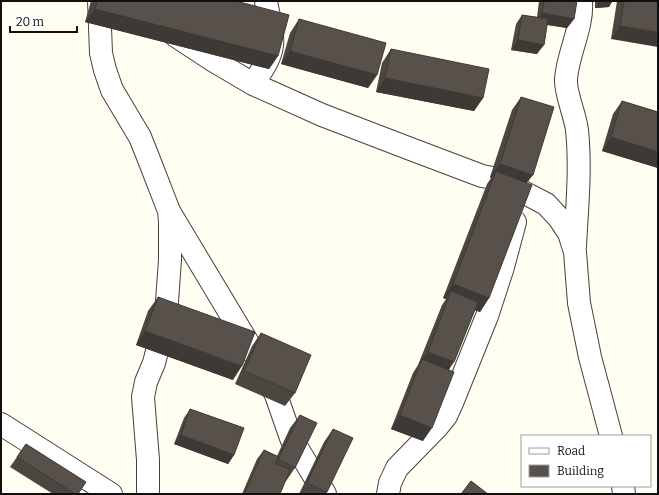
<svg xmlns="http://www.w3.org/2000/svg" width="659" height="495" viewBox="0 0 659 495" font-family="Bitter,serif">
<rect width="100%" height="100%" fill="#fffef0"/>
<g fill="none" stroke-linecap="round" stroke-linejoin="round">
<g stroke="#424242" stroke-width="24">
<path id="minor" d="M99,1L101,53L105,70L112,90L140,137L148,157L169,211L170,222V260L166,315L154,363L146,382L143,397L148,460V494
M129,1L148,8L166,27L176,36L214,61L253,84L322,115L408,148L482,176L498,179L546,204L559,218L569,233L575,252L579,303L590,357L611,436
M253,84C260,73 271,59 272,45C274,31 268,15 266,1
M170,213L254,353L276,395L291,438L325,494
M575,246C577,208 581,168 577,130C575,114 565,93 566,79C568,52 583,28 581,1
M1,424L111,494
M623,486L624,494
M388,494L390,483L397,468L438,426L446,416L452,403L487,316L503,267L515,222"/>
</g>
<use href="#minor" stroke="#fff" stroke-width="22"/>
</g>
<path fill="#4c4640" d="M91,1H236L278,56L269,69L85,22Z
M539,1H577L574,19L567,28L547,25L537,54L511,50L516,24L522,15L537,17Z
M595,1H612L609,7L595,8Z
M617,1H658L611,39Z
M299,19L377,75L368,88L281,64L290,33Z
M391,49L483,98L474,111L376,92L382,63Z
M521,97L527,183L489,298L480,312L474,310L449,370L423,441L391,429L413,373L418,365L442,305L446,299L443,298L487,184L491,178L490,177L512,110Z
M622,101L658,112V168L602,151L613,114Z
M158,297L233,380L136,345L148,311Z
M261,333L295,393L285,406L235,384L252,346Z
M190,409L234,455L228,464L174,444L184,418Z
M300,415L295,468L286,481H285L280,494H242L257,459L264,450L277,456L290,428Z
M333,429L327,492L326,494H299L324,442Z
M26,444L78,494H53L10,467Z"/>
<path fill="#3e3934" d="M612,2L609,7L595,8L598,3Z
M95,9L278,56L269,69L85,22Z
M542,13L574,19L567,28L536,23Z
M620,26L658,32V47L611,39Z
M518,40L544,45L537,54L511,50Z
M290,51L377,75L368,88L281,64Z
M385,78L483,98L474,111L376,92Z
M611,137L658,152V168L602,151Z
M500,164L533,175L523,188L496,171L491,178L490,177Z
M453,284L489,298L480,312L448,300L451,291L446,299L443,298Z
M145,331L242,366L233,380L136,345Z
M428,352L454,362L445,375L422,359L418,365Z
M400,415L432,428L423,441L391,429Z
M181,435L234,455L228,464L174,444Z"/>
<path fill="#58514b" stroke="#3e3934" d="M97,1H236L289,15L278,56L95,9Z
M544,1H577L574,19L542,13Z
M598,1H612V2L598,3Z
M624,1H658V32L620,26Z
M522,15L548,19L544,45L518,40Z
M299,19L386,43L377,75L290,51Z
M391,49L489,69L483,98L385,78Z
M521,97L554,107L533,175L500,164Z
M622,101L658,112V152L611,137Z
M496,171L532,185L489,298L453,284Z
M451,291L478,302L454,362L428,352Z
M158,297L255,332L242,366L145,331Z
M261,333L311,355L295,393L244,371Z
M422,359L454,372L432,428L400,415Z
M190,409L244,428L234,455L181,435Z
M300,415L317,423L295,468L278,459Z
M333,429L353,438L327,492L307,483Z
M26,444L86,482L78,494H75L17,457Z
M264,450L279,457L275,463L290,470L280,494H244Z
M471,481L488,494H461Z"/>
<rect width="659" height="495" fill="none" stroke="#0f0f0f" stroke-width="4"/>
<rect x="521" y="435" width="130" height="52" fill="#ffffff" stroke="#9f9f9f"/>
<rect x="529" y="448" width="20" height="6" fill="#ffffff" stroke="#9f9f9f"/>
<text x="557" y="455" font-size="12" fill="#0f0f0f">Road</text>
<rect x="529" y="465" width="20" height="12" fill="#58514b" stroke="#9f9f9f"/>
<text x="557" y="475" font-size="12" fill="#0f0f0f">Building</text>
<path d="M10 26v6h67v-6" fill="none" stroke="#0f0f0f" stroke-width="2"/>
<text x="16" y="26" font-size="12" fill="#0f0f0f" stroke="#ffffff" stroke-width="3" paint-order="stroke">20 m</text>
</svg>
